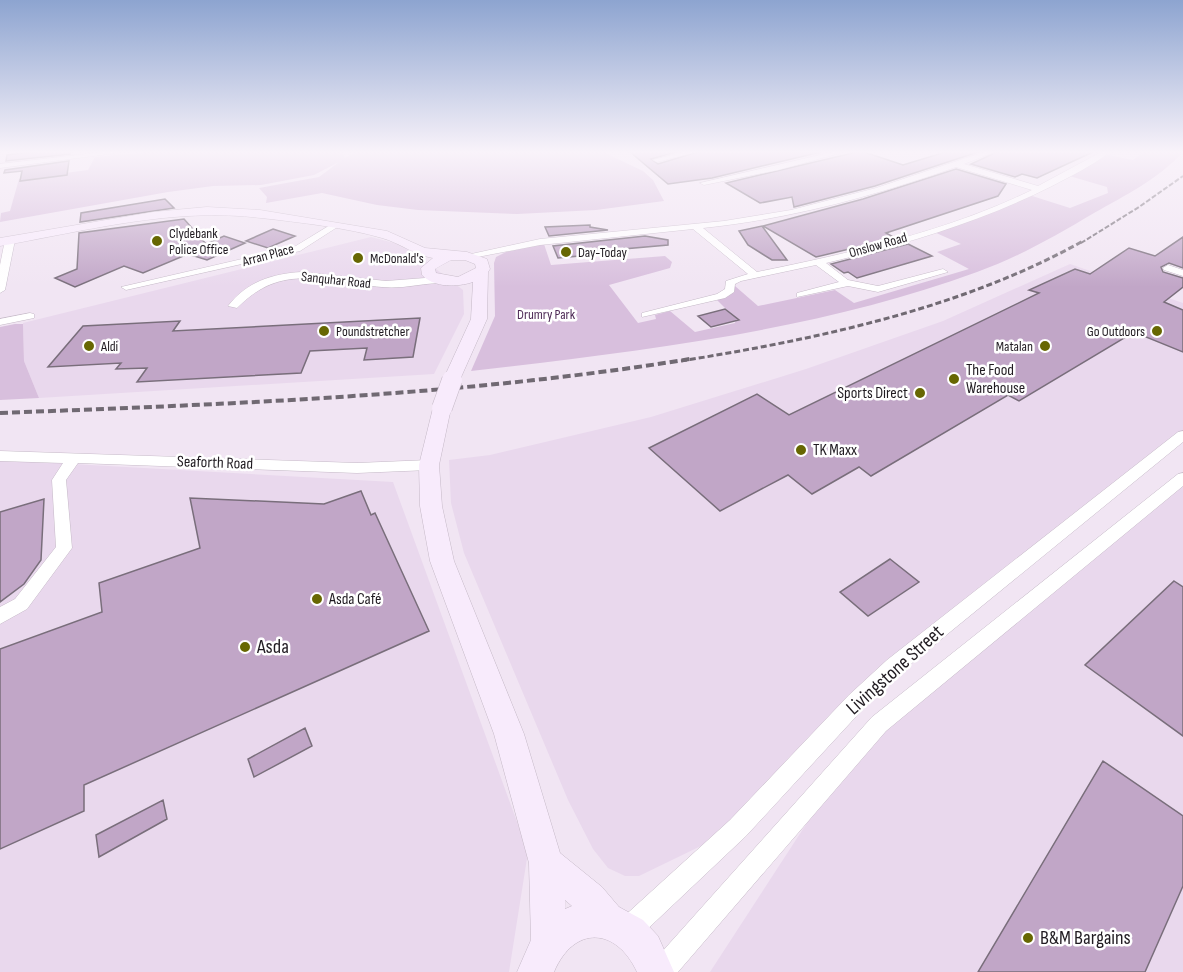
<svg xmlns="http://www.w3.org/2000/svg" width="1183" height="972" viewBox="0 0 1183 972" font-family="'Sofia Sans Condensed',sans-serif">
<rect width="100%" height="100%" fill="#f1e5f3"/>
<path fill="#e9d8ed" d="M371,237L398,244L418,255L463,290L464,314L434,374L39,398L24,361L23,323Z
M1070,264L1183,303V435L894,666L738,828L639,876H625L608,868L593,849L568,800L464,553L451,503L449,460L490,455L651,417L806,369L943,321Z
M0,460L393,482L528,852L509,972H0Z
M1183,478V972H710L844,766Z"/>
<path fill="#d8bfdd" d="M162,151H341L345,158L357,151H601L643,171L653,180L664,201L596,210L517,214L418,210L377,205L322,193L266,203L267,197L259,188L319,177L339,162L314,175L261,185L213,186L168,192L0,222L1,213L10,211L19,179L88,170L95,157Z
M1128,151L1183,152C1158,179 1126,195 1094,213C1057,235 1017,258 977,272C816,331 641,351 471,371L495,316L494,263L496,257L506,252L544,244L551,265L665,256L672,262L670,268L609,285L638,323L656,319L655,315L670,311L695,332L735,323L736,319L717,300L730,294L735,286L758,306L835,290L854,303L969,269L937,252L961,244L934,232L1029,195L1070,208L1108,193L1107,187L1066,175L1108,155L1133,160L1141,154Z
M15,324H23L24,361L39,398L0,400V327Z"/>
<path fill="#c1a6c7" stroke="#796e7b" stroke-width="1.5" d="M41,151H70V154L6,161L7,155Z
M629,151H679L651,159L658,164L701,151L821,152L712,178L668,184Z
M861,151L903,165L949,151H981L875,186L794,207L792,197L760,203L726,183Z
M999,151H1095L1037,178L1022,174L1015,177L971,164Z
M69,161L67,175L20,181L22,171L4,173L5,170Z
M956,169L1006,184L998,196L886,233L895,238L816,257L763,226L863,199Z
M165,199L174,208L80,222L81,213Z
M184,219L206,244L224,236L245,243L207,260L188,254L143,273L124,266L75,287L55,278L77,269L79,233Z
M590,225V227L608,230L549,236L545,227Z
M762,226L787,260H772L748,245L739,231Z
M273,229L295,236L268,248L246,241Z
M645,236L668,240V245L578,253L579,256L558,258L553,246Z
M1183,237V268L1169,263L1161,267L1163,272L1183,278V287L1164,302L1183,310V352L1134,332L1019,401L1008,395L871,476L859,467L812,494L788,475L720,511L649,448L757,394L789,415L1039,293L1029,290L1075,269L1090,274L1129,248L1155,256Z
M908,244L932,256L857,278L848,272L844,273L831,264Z
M725,309L739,320L711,327L698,316Z
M420,318L413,357L364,360L367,348L310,351L301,373L137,382L147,368L116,369L121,363L48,367L83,326L180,321L173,331Z
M361,491L371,515L375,513L429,631L84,785V811L0,849V649L102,612L99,583L200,548L190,498L324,504Z
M44,499L41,560L24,584L0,602V512Z
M890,559L919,582L868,616L840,592Z
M1174,581L1183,587V736L1085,665Z
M305,728L312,746L254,777L248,759Z
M1103,761L1183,816V886L1145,972H978Z
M163,800L167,819L99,857L96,835Z"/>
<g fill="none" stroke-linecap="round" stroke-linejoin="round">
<g stroke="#c5b9c7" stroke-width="1">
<path id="street" d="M112,151H132L0,168V164Z
M687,151H699L657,162L653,160Z
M837,151H848L778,170L704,185L700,183Z
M987,151H997L964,164L1038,186L1103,151H1111C1094,165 1071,176 1052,186C980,222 903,245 826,263L848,280L878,286L943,269L948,272L878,292L848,286L797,297V293L839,282L816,265L741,281L735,284L734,292L725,298L642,317V313L717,294L725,289L726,281L748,274L693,229L540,245L467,259L462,256L540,239L724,221L791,210L876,188ZM956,167L1032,190C946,232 850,253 757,272L703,228C790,219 874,196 956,167Z
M332,224L339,226L300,251L126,290L121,287L294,247Z
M10,237L15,240L5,290L0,293V265L5,240Z
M1168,265L1183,270V276L1164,270L1163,268Z
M301,272L386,281L438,277L443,280L438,283C419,284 401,289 382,287C324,283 283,261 237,308L228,306C247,282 271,274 301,272Z
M30,313L34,314V318L0,325V319Z
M1183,431V442L901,672L863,709L746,836L638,938L629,942L620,938L616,929L620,920L730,820L849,695L887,660L1178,432Z
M0,451L357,463L429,460L436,465L429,470L357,473L78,463L66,480L72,548L27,609L0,624V607L15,599L56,547L52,480L63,463L0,461Z
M1183,473V486L886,731L678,972H648L652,963L872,717L1178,474Z"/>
</g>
<g stroke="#c5b9c7" stroke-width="1">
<path id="secondary" d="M207,207L260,210L387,231L425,248L467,252L487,259L490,269L488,272L487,319L458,384L452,385L443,380L471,319L473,282C458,287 434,288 422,275L421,268L433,258C414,255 400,243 382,238C349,228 297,222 261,218C174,207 85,231 0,246V238L153,212ZM451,260H465L475,264L476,268L458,277L436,273L435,269Z
M442,402L451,408L439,465L442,506L454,561L524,734L560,853L602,887L619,907L643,920L658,936L674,972H637C616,927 574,925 554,972H517L531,940L529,863L494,734L430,561L420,506L419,465L433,408ZM565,900L572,906L565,909Z"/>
</g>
<use href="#street" fill="#fff" fill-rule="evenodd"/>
<use href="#secondary" fill="#f8ebfc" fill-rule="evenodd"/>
<path stroke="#706972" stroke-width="2" stroke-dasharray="5 2" stroke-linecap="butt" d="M1081,243L1139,207L1183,176"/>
<path stroke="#706972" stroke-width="3" stroke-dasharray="6 3" stroke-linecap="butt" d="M681,361C817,339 961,309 1083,241"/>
<path stroke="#706972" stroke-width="4" stroke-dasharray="8 4" stroke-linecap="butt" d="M0,413C231,404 462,396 690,359"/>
<g stroke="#c5b9c7" stroke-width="21" stroke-linecap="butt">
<path id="secondary-bridge" d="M442,408L452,380"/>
</g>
<use href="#secondary-bridge" stroke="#f8ebfc" stroke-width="20"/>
</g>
<linearGradient id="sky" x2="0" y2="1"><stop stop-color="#8da4d0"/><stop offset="0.53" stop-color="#f9f3fa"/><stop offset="1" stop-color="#f9f3fa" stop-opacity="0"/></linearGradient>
<rect width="1183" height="287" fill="url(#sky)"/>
<g fill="#676702" stroke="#fff" stroke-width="2">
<circle cx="157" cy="241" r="6"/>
<circle cx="566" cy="252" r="6"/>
<circle cx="358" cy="258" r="6"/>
<circle cx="324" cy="331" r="6"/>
<circle cx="1157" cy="331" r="6"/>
<circle cx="89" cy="346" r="6"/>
<circle cx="1045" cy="346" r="6"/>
<circle cx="954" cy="379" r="6"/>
<circle cx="920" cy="393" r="6"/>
<circle cx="801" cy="450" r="6"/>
<circle cx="317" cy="599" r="6"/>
<circle cx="245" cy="647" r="6"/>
<circle cx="1028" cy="938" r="6"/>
</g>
<g text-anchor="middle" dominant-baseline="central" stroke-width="5" stroke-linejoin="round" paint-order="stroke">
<g font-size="14" fill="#201b21" stroke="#fff" text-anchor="start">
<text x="169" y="233">Clydebank<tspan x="169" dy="16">Police Office</tspan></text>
<text x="578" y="252">Day-Today</text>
<text x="370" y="258">McDonald's</text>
<text x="336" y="331">Poundstretcher</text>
<text x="1145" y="331" text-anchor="end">Go Outdoors</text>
<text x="101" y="346">Aldi</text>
<text x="1033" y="346" text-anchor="end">Matalan</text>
</g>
<g font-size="14" fill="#201b21" stroke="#fff">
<text transform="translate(878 245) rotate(-16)">Onslow Road</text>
<text transform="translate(268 255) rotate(-15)">Arran Place</text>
<text transform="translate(336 280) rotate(6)">Sanquhar Road</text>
</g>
<g font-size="14" fill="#4d2955" stroke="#fff">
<text x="546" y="314">Drumry Park</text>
</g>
<g font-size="16" fill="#201b21" stroke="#fff" text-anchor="start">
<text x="966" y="370">The Food<tspan x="966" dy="18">Warehouse</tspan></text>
<text x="908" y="393" text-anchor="end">Sports Direct</text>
<text x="813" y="450">TK Maxx</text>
<text x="329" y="599">Asda Café</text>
</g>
<g font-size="16" fill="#201b21" stroke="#fff">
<text transform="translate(215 463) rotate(2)">Seaforth Road</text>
</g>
<g font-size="20" fill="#201b21" stroke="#fff" text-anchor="start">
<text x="257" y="647">Asda</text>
<text x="1040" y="938">B&amp;M Bargains</text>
</g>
<g font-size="20" fill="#201b21" stroke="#fff">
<text transform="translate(895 670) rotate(-42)">Livingstone Street</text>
</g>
</g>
</svg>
